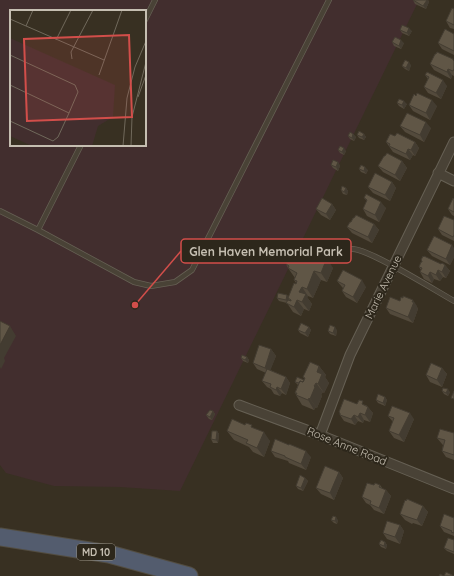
<svg xmlns="http://www.w3.org/2000/svg" width="454" height="576" viewBox="0 0 454 576" font-family="Quicksand,sans-serif">
<rect width="100%" height="100%" fill="#383022"/>
<path fill="#422e2e" fill-rule="evenodd" d="M0,0H419L180,491L120,487L54,486L6,473L0,465ZM11,11H145V145H11Z"/>
<g fill="none" stroke-linecap="round" stroke-linejoin="round">
<g stroke="#666054" stroke-width="6">
<path id="service" d="M145,20L155,0
M81,145L38,230L134,282L151,286L175,282L192,270L292,73L329,0
M0,211L38,230
M333,259C339,254 344,250 352,249C368,248 436,291 454,301"/>
</g>
<g stroke="#666054" stroke-width="11">
<path id="minor" d="M438,173L454,181
M239,405L320,435L454,489
M320,435L350,355L454,142"/>
</g>
<g stroke="#534d41" stroke-width="19">
<path id="motorway" d="M0,537L109,554L189,576"/>
</g>
<use href="#service" stroke="#494236" stroke-width="4.5"/>
<use href="#minor" stroke="#494236" stroke-width="9"/>
<use href="#motorway" stroke="#535c6e" stroke-width="17"/>
</g>
<path fill="#534a3c" d="M413,0H428L429,2L426,9L415,4Z
M454,9V29L450,28L446,21Z
M400,30L412,31L409,36L402,33Z
M454,34V55L442,49L438,43Z
M392,42L404,43L401,49L394,46Z
M454,61V76L452,75L451,79L434,70L430,64Z
M411,65L409,71L405,69L402,66Z
M425,75L447,86L441,99L428,93L424,87L428,79Z
M397,103L407,104L404,109L399,106Z
M409,105L437,106L430,120L413,111Z
M400,126L431,128L424,142L405,132Z
M353,134L356,137L354,141L350,139L348,136Z
M364,134L366,137L364,140L359,138L357,135Z
M395,136L415,142L419,148L415,156L413,155L410,160L393,152L386,142Z
M338,150L346,151L344,155L340,153Z
M402,161L407,168L400,181L383,172L378,166Z
M338,162L340,166L338,171L333,168L331,165Z
M359,169L368,170L366,174L361,172Z
M392,182L396,188L390,201L373,193L368,187Z
M346,188L348,191L347,195L343,194L341,190Z
M364,198L386,208L379,222L367,216L363,209L367,201Z
M454,199V216L452,215L448,209Z
M332,204L336,210L330,220L321,215L316,209Z
M454,220V241L442,235L438,229Z
M351,222L374,224L379,230L372,243L352,233L347,227Z
M454,248V257L450,265L432,256L427,250Z
M310,254L333,268L327,282L321,280L313,298L308,296L307,297L312,304L309,311L304,309L301,316L293,312L287,303L279,301L277,298L287,295L288,297L296,283L294,280L295,278L288,268L286,264L287,261L286,259Z
M421,260L445,265L450,271L446,278L443,277L440,281L434,279L432,283L424,279L420,272L421,270L419,267L422,261Z
M337,281L366,287L357,303L346,297L342,291L343,288L342,287Z
M400,301L417,306V307L418,309L413,323L390,314L386,308Z
M309,327L311,330L308,337L300,333L298,330Z
M337,330L336,336L330,334L328,331Z
M271,349L276,356L270,370L286,377L290,383L286,395L282,393L280,396L274,394L271,389L267,387L262,381L266,373L257,369L253,363Z
M247,357L249,360L248,363L243,361L241,358Z
M319,366L326,375L325,377L329,383L324,393L323,392L321,395L322,396L317,408L316,407L314,410L302,405L296,395V394L295,393L298,385L295,382L304,381L305,379L303,377Z
M442,368L447,374L442,387L430,382L426,375Z
M442,391L450,392L448,396L444,394Z
M385,397L387,400L385,406L378,403L376,400Z
M357,404L366,405L373,413L370,422L364,420L363,423L358,421L355,425L344,421L340,415V414L339,412Z
M213,411L215,414L212,420L209,419L206,415Z
M388,416L414,419L404,442L394,438L389,431L393,422Z
M245,425L254,428L270,441L264,457L253,452L249,447L234,440L227,431Z
M217,431L219,434L218,443H213L211,439Z
M454,433V460L446,457L442,451L443,445L442,444L437,438Z
M271,451L311,457L306,470L289,463L288,461L275,457Z
M339,472L343,478L334,500L321,494L316,488Z
M305,478L308,481L303,491L298,489L296,486Z
M374,485H380L383,489L386,490L391,496L384,514L374,510L370,505L366,503L362,497Z
M423,506L428,512L422,526L413,523L412,524L405,520L400,514Z
M454,518V536L444,532L440,526Z
M331,520H338L337,524L334,523Z
M400,525L404,531L400,544L387,539L383,533Z
M454,540V554L447,551L444,548Z
M385,542L387,545L386,549L381,547L379,544Z"/>
<path fill="#433c31" d="M427,0H428L429,2L426,9L423,6Z
M409,28L412,31L409,36L407,33Z
M401,40L404,43L401,49L399,46Z
M409,62L411,65L409,71L406,68Z
M448,69L452,75L451,79L447,72Z
M443,80L447,86L441,99L436,93Z
M432,100L437,106L430,120L426,113Z
M404,101L407,104L404,109L402,105Z
M426,122L431,128L424,142L420,135Z
M353,134L356,137L354,141L352,138Z
M364,134L366,137L364,140L362,137Z
M415,142L419,148L415,156L411,150Z
M344,148L346,151L344,155L342,152Z
M408,149L413,155L410,160L406,154Z
M402,161L407,168L400,181L395,175Z
M338,162L340,166L338,171L336,167Z
M365,167L368,170L366,174L364,171Z
M392,182L396,188L390,201L385,195Z
M346,188L348,191L347,195L344,192Z
M381,202L386,208L379,222L375,215Z
M332,204L336,210L330,220L326,214Z
M374,224L379,230L372,243L368,237Z
M452,245L454,248V257L450,265L446,259Z
M327,258L333,268L327,282L321,273Z
M445,265L450,271L446,278L442,272Z
M438,270L443,277L440,281L436,275Z
M314,271L321,280L313,298L307,289Z
M430,272L434,279L432,283L428,276Z
M362,280L366,287L357,303L353,297Z
M302,287L308,296L307,297L312,304L309,311L302,302L299,292Z
M287,295L289,298H288L289,300L288,303L286,300Z
M297,300L304,309L301,316L294,307Z
M413,300L417,306V307L418,309L413,323L408,317Z
M10,326L16,336L4,358L5,361L1,369L0,367V345Z
M309,327L311,330L308,337L305,333Z
M335,327L337,330L336,336L333,333Z
M271,349L276,356L269,374L265,368Z
M247,357L249,360L248,363L245,360Z
M319,366L326,375L325,377L329,383L324,393L318,384L317,372Z
M442,368L447,374L442,387L437,380Z
M286,377L290,383L286,395L281,389Z
M316,383L323,392L321,395L322,396L317,408L310,399Z
M277,387L282,393L280,396L276,390Z
M448,389L450,392L448,396L446,393Z
M385,397L387,400L385,406L383,403Z
M309,398L316,407L314,410L308,400Z
M368,407L373,413L370,422L365,415Z
M213,411L215,414L212,420L210,417Z
M360,413L364,420L363,423L358,417Z
M410,413L414,419L404,442L399,435Z
M354,415L358,421L355,425L351,419Z
M217,431L219,434L218,443L216,440Z
M264,432L270,441L264,457L257,448Z
M306,451L311,457L306,470L301,464Z
M339,472L343,478L334,500L330,493Z
M305,478L308,481L303,491L301,488Z
M386,490L391,496L384,514L379,508Z
M423,506L428,512L422,526L417,520Z
M336,517L338,520L337,524L335,521Z
M400,525L404,531L400,544L395,537Z
M385,542L387,545L386,549L384,546Z"/>
<path fill="#605646" stroke="#433c31" d="M413,0H427L423,6Z
M452,8L454,9V25L446,21Z
M402,25L409,28L407,33L400,30Z
M445,29L454,34V51L438,43Z
M395,37L401,40L399,46L392,42Z
M437,52L453,59V60L454,61V69L453,71L448,69L447,72L430,64L435,54H436Z
M405,60L409,62L406,68L402,66Z
M427,72L443,80L436,93L424,87L429,77L425,75Z
M417,93L432,100L426,113L409,105L414,94L416,96Z
M399,99L404,101L402,105L397,103Z
M407,113L426,122L420,135L400,126Z
M359,131L364,134L362,137L357,135Z
M350,132L353,134L352,138L348,136Z
M397,133L415,142L411,150L408,149L406,154L389,146L390,144L386,142L390,134L395,136Z
M340,146L344,148L342,152L338,150Z
M387,153L402,161L395,175L378,166L384,156H385Z
M333,160L338,162L336,167L331,165Z
M361,165L365,167L364,171L359,169Z
M375,173L392,182L385,195L368,187Z
M342,186L346,188L344,192L341,190Z
M366,194L381,202L375,215L363,209L367,200L366,199L364,198Z
M322,198L332,204L326,214L316,209Z
M453,198L454,199V212L448,209Z
M356,215L374,224L368,237L347,227L350,222H351L353,218H354Z
M444,216L454,220V235L453,237L438,229Z
M434,236L452,245L446,259L427,250Z
M292,246L302,250L303,248L308,251L307,252L317,257L318,255L327,258L321,273L314,271L307,289L302,287L299,292L306,294L302,302L297,300L294,307L286,303L288,300L291,301V300L288,298L294,283L296,284L297,281L294,280L297,273L288,268L289,266L286,264L288,260L286,259Z
M423,256L424,257V256L441,264L442,263L445,265L442,272L438,270L436,275L430,272L428,276L420,272L422,268L419,267L421,262H422V261L421,260Z
M343,270L362,280L353,297L342,291L345,285L337,281Z
M278,293L287,295L286,300L277,298Z
M403,296L413,300L412,302H414L408,317L386,308L390,297L400,301L401,297L403,298Z
M0,321L10,326L0,345Z
M301,323L309,327L305,333L298,330Z
M330,325L335,327L333,333L328,331Z
M259,345L271,349L265,368L253,363Z
M242,355L247,357L245,360L241,358Z
M310,362L319,366L317,372L322,374L318,384L316,383L314,386L315,387L310,399L309,398L308,400L296,395L297,393H295L300,381L303,382L305,378L303,377Z
M431,363L442,368L437,380L426,375Z
M267,369L286,377L281,389L277,387L276,390L270,387L271,384L262,381Z
M297,377L304,380L303,382L300,381L299,383L295,382Z
M443,388L448,389L446,393L442,391Z
M454,391V399L451,398Z
M378,394L385,397L383,403L376,400Z
M344,399L357,404L359,400L363,401L362,404L368,407L365,415L360,413L358,417L354,415L351,419L340,415V413L339,412Z
M392,406L410,413L399,435L389,431L394,418L388,416Z
M210,410L213,411L210,417L206,415Z
M232,419L245,425L246,423L252,425L251,427L264,432L257,448L246,443L248,440L227,431Z
M440,429L454,433V455L442,451L445,440L437,438Z
M212,431H217L216,440L211,439Z
M275,439L289,445V444L306,451L301,464L285,457V456L271,451Z
M325,466L339,472L330,493L316,488Z
M300,475L305,478L301,488L296,486Z
M367,483L374,485L375,483L380,485L379,487L386,490L379,508L370,504L371,501L362,497Z
M407,499L423,506L417,520L408,517L400,514L405,500L406,501Z
M444,514L454,518V533L451,532L452,531L440,526Z
M333,516L336,517L335,521L331,520Z
M387,521L400,525L395,537L383,533Z
M448,538L454,540V552L444,548Z
M381,540L385,542L384,546L379,544Z
M446,572L454,576H439L440,574L444,576Z"/>
<g text-anchor="middle" dominant-baseline="central" stroke-width="4" stroke-linejoin="round" paint-order="stroke">
<rect fill="#2d271b" stroke="#979184" stroke-width="1" x="77" y="544" width="38" height="16" rx="3"/>
<g font-size="10" font-weight="bold" fill="#c5beb1">
<text x="96" y="552">MD 10</text>
</g>
<g font-size="11" fill="#c5beb1" stroke="#2d271b">
<text transform="translate(383 287) rotate(-64)">Marie Avenue</text>
<text transform="translate(347 446) rotate(22)">Rose Anne Road</text>
</g>
</g>
<g transform="translate(10 10)">
<rect width="136" height="136" fill="#383022"/>
<path d="M0,28L105,75L103,107L88,116L82,136H22L0,126Z" fill="#422e2e"/>
<path fill="none" stroke="#70695b" stroke-width="1" d="M0,9L94,50M16,16L23,0M46,30L61,0M0,45L65,75L68,82L59,103L0,75M62,49L61,42L83,0M89,65L112,0M128,87L136,65M0,111L43,131L48,127L59,103M113,136L117,88L125,57L136,31M121,136L122,107L136,52"/>
<path fill="#d24e4a" fill-opacity="0.15" stroke="#d24e4a" stroke-width="2" d="M119,25L122,107L17,111L14,29Z"/>
<rect width="136" height="136" fill="none" stroke="#c5beb1" stroke-width="2"/>
</g>
<path fill="none" stroke="#d24e4a" stroke-width="1.5" d="M135 305L181 251"/>
<circle fill="#d24e4a" stroke="#2d271b" stroke-width="1.5" cx="135" cy="305" r="4"/>
<rect fill="#2d271b" stroke="#d24e4a" stroke-width="1.5" x="181" y="239" width="170" height="24" rx="4"/>
<g font-size="12" text-anchor="middle" font-weight="bold" fill="#c5beb1">
<text x="266" y="256">Glen Haven Memorial Park</text>
</g>
</svg>
